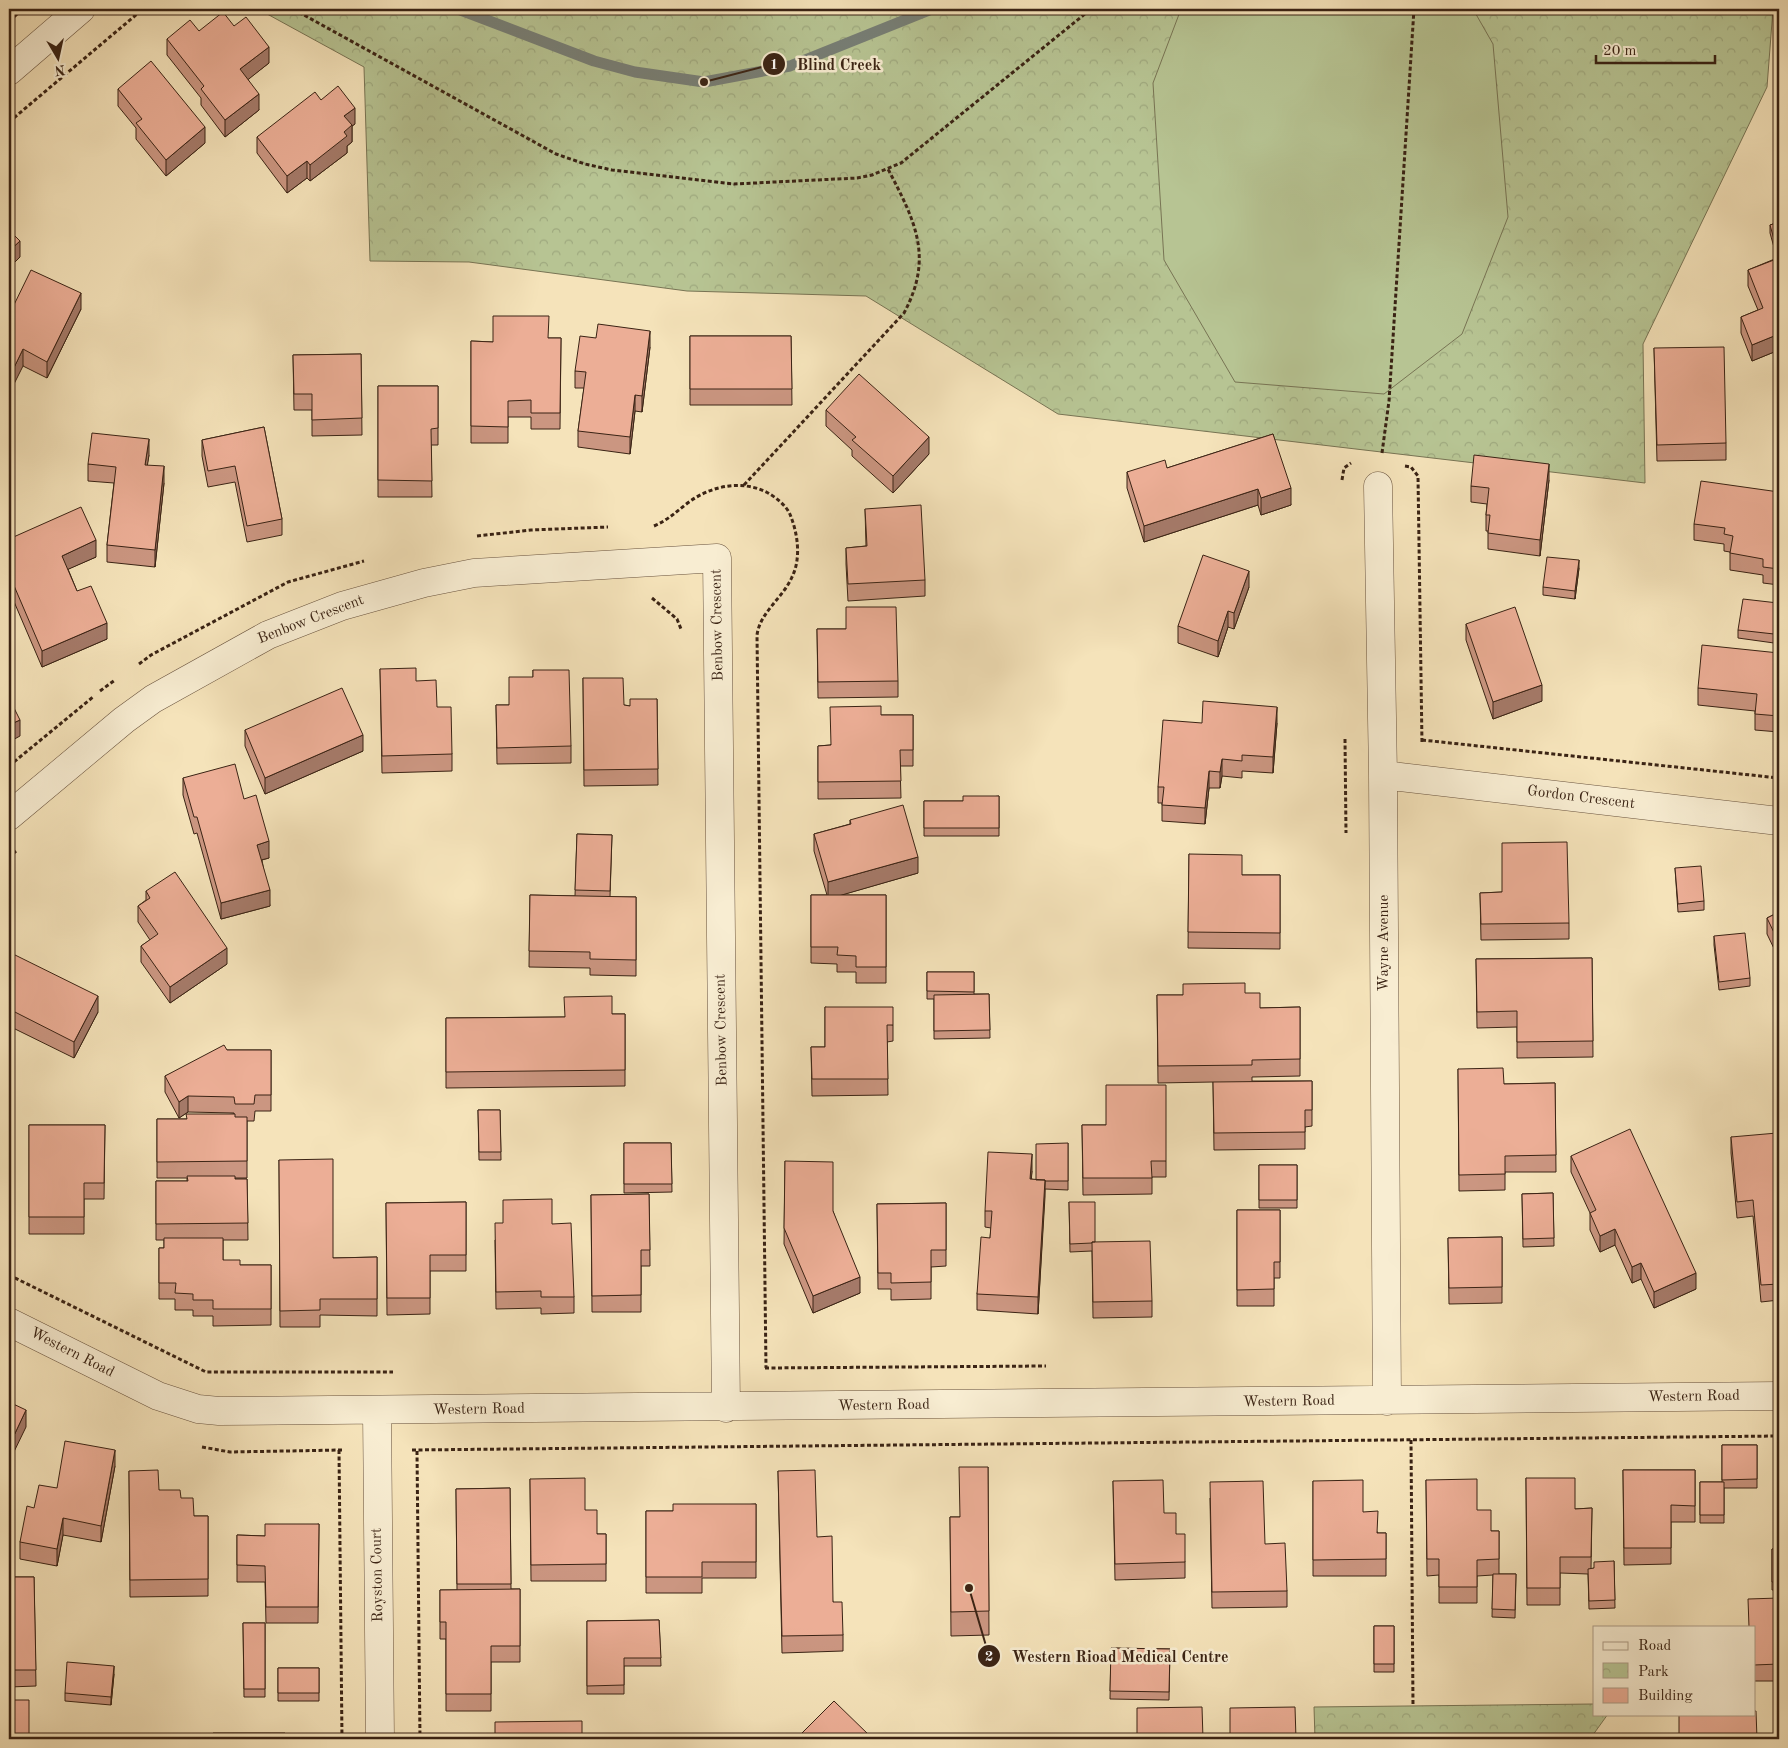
<svg xmlns="http://www.w3.org/2000/svg" width="1788" height="1748" viewBox="0 0 1788 1748" font-family="'Old Standard TT',serif">
<defs>
<pattern id="park-crowns" width="20" height="18" patternUnits="userSpaceOnUse" patternTransform="scale(1.25)"><rect width="20" height="18" fill="#b7c493"/><path d="M2 6a3 3 0 1 1 6 0M12 15a3 3 0 1 1 6 0" fill="none" stroke="#9ea87e"/></pattern>
</defs>
<rect width="100%" height="100%" fill="#f5e3ba"/>
<filter id="stains"><feTurbulence type="fractalNoise" baseFrequency=".004" numOctaves="4"/><feColorMatrix values="0 0 0 0 .2 0 0 0 0 .09 0 0 0 0 .02 0 0 0 .5 -.17"/></filter>
<radialGradient id="worn" r=".72"><stop offset=".6" stop-color="#630" stop-opacity="0"/><stop offset="1" stop-color="#630" stop-opacity=".3"/></radialGradient>
<path fill="url(#park-crowns)" stroke="#787454" d="M258,9H1773L1767,87L1643,344L1645,483L1058,414L866,296L687,291L469,262L370,261L364,67Z
M1594,1704V1714H1608L1590,1739H1315L1314,1707Z"/>
<path fill="#b7c493" stroke="#787454" d="M1181,9H1473L1493,44L1508,217L1462,334L1384,394L1235,382L1164,260L1153,83Z"/>
<g fill="none" stroke-linecap="round" stroke-linejoin="round">
<path stroke="#777f76" stroke-width="11" d="M458,9L594,61L635,72L704,82L790,66L932,9"/>
<g stroke="#69533e" stroke-width="29">
<path id="minor" d="M9,71L81,9
M1378,486L1383,775L1387,1401
M1383,775L1779,821
M9,816L124,720L153,699L268,635L342,606L424,583L474,573L717,558L726,1408
M9,1322L158,1396L198,1409L219,1411L1779,1396
M377,1411L380,1739"/>
</g>
<path stroke="#3a2314" stroke-width="3" stroke-dasharray="4 2.5" stroke-linecap="butt" d="M293,9L556,154L585,164L612,170L734,184L857,178L872,175L901,163L1091,9
M9,21L23,9
M9,122L143,9
M1382,453L1389,401L1414,9
M1405,466L1411,467L1418,476L1422,744
M1342,480L1344,468L1351,463
M744,485L904,313C934,257 915,221 888,169
M654,526C668,520 677,511 689,502C711,486 742,479 768,493C777,498 788,507 791,517C798,535 801,559 792,577C783,598 760,612 757,635L766,1368
M477,536L531,530L608,527
M652,598L677,619L681,629
M139,664L151,655L288,582L364,561
M100,691L115,680
M1345,739L1346,833
M1422,740L1779,778
M9,766L93,697
M9,857L16,851
M9,1275L206,1372H393
M765,1368L1046,1366
M1411,1440L1413,1706
M202,1447L230,1452L342,1450
M339,1450L342,1739
M412,1450L1779,1436
M417,1451L420,1739"/>
<use href="#minor" stroke="#f8edd2" stroke-width="28"/>
</g>
<path fill="#cb9681" stroke="#3a2314" d="M234,26L269,63L248,79L259,110L225,137L201,105V98L167,55V39L199,31Z
M118,89L205,143L166,176L136,139V128L118,106Z
M321,100L355,124L352,126V142L347,146V153L310,181L307,178L287,193L257,153V137Z
M1779,222V350L1752,361L1741,333V317L1758,310L1748,286V270L1777,258L1770,233V225Z
M81,309L47,378L23,366L9,315Z
M690,336H791L792,405H690Z
M549,338H561L560,429H531V417H508V443H471V341L493,342Z
M650,347L642,412L635,411L630,454L578,447V431L584,388H575V371Z
M1654,348L1726,443V460L1657,461Z
M361,354L362,435L312,436V410H294L293,355Z
M378,386H438V445H431L432,497H378Z
M826,410L929,454L893,493L852,456V450L826,426Z
M264,427L282,519V535L247,542L235,482L208,487L202,456V440Z
M1273,434L1291,505L1261,515L1258,505L1144,542L1127,488V472L1167,468Z
M149,455L147,465L164,483L155,567L107,562V545L114,483L88,481V464Z
M1549,480L1540,556L1488,549V531H1486V515L1487,504L1471,502V486Z
M1779,492V585L1763,583V575L1730,570V552L1724,551V544L1694,540V524Z
M865,509L925,580V596L848,601L846,564V548L866,546Z
M9,539L96,557L68,569L77,591L107,639L42,667L9,590Z
M1579,568L1575,599L1543,595V587Z
M1249,587L1234,629L1228,627L1218,657L1178,643V626Z
M1778,611L1774,643L1738,638V630Z
M1466,624L1542,701L1493,719L1466,640Z
M817,629H846L898,681V697L818,698Z
M1779,653V732L1755,730V711L1698,705V688Z
M380,669L416,681L437,707L452,754V771L382,773Z
M533,670L571,746V763L497,764L496,705H509L533,677Z
M583,678L624,705L630,706L657,699L658,785L584,786Z
M881,715H913V766H900L901,798L818,799V746L830,745Z
M1202,723H1277L1273,773L1242,771V778L1222,776L1220,788H1209L1205,824L1162,821V803H1158V787Z
M245,730L363,751L265,794L245,746Z
M183,778L244,799L269,858L262,860L270,906L221,919L197,833L194,834L183,795Z
M999,796V836H924V801H963Z
M850,820L918,873L841,895H886V983H856V972H837V964L811,963V895H827L814,851V834L850,824Z
M577,834L612,835L610,897H636V976L590,975V968L529,967L530,895L575,896Z
M1189,854L1242,875H1280V949L1188,948Z
M1675,868L1704,901V910L1678,912Z
M146,891L227,964L170,1003L141,962V946L150,940L138,922V906L146,900Z
M1502,892L1569,923V939L1481,940L1480,893Z
M1779,912V959L1767,934V918Z
M1714,936L1750,978V986L1719,990L1714,945Z
M9,952L98,1012L74,1058L9,1026Z
M1592,958L1593,1057L1517,1058V1027L1477,1028L1476,959Z
M927,972H974V994H989L990,1038L934,1039V999H927Z
M1245,993L1260,1008L1300,1007V1076L1252,1077V1081H1312V1126L1305,1127V1149L1214,1150L1213,1082L1158,1083L1157,995H1183Z
M825,1007L893,1025V1041L887,1042L888,1095L812,1096L811,1047H825Z
M612,1014H625V1086L446,1088V1018L564,1017Z
M227,1050H271V1111H255L254,1121H247V1178H235V1179H247L248,1240H223V1260L240,1265H271V1325L213,1326V1316H193V1310H175V1299H159V1248H164V1240H156V1181H187V1178H157V1119H186L234,1114V1113L188,1112L179,1118L165,1092V1076Z
M1458,1069L1504,1084L1555,1083L1556,1172H1505V1190L1459,1191Z
M478,1110H500L501,1160H479Z
M29,1125H105L104,1199H84V1234H29Z
M1082,1125H1106L1166,1161V1177H1152V1194L1083,1195Z
M1731,1137L1779,1146V1300L1761,1302L1753,1216L1737,1218L1731,1153Z
M624,1143H671L672,1192L624,1193Z
M1068,1143V1190L1045,1189L1038,1314L977,1310V1294L990,1238L991,1228L985,1227V1211L1032,1171L1031,1179L1036,1180Z
M1571,1156L1696,1289L1654,1308L1641,1279L1632,1283L1615,1245L1600,1252L1590,1230V1213L1571,1172Z
M279,1160L333,1258L377,1257V1316L320,1315V1327H280Z
M785,1161L833,1211L860,1293L813,1313L784,1244Z
M1259,1165H1297V1208H1259Z
M1553,1193L1554,1246L1523,1247L1522,1194Z
M649,1194L650,1266H641V1312H592L591,1195Z
M466,1202V1271H430V1314L387,1315L386,1203Z
M1069,1202L1095,1242L1152,1301V1317L1093,1318L1092,1251L1070,1252Z
M946,1203V1266L931,1267V1299L891,1300V1289H878L877,1204Z
M1237,1210H1280V1278H1274V1306H1237Z
M552,1224L574,1297V1313L541,1314V1308L496,1309L495,1240Z
M1502,1237V1303L1449,1304L1448,1238Z
M1722,1445H1757V1488H1724V1523H1700V1482H1722Z
M115,1466L101,1542L63,1535L57,1566L20,1559V1542L34,1508L57,1488Z
M988,1467L989,1635L951,1636L950,1517H960Z
M1623,1470H1695V1522H1671V1564L1624,1565Z
M129,1471L159,1490L181,1498L194,1516H208V1596L130,1597Z
M778,1471L817,1537L833,1602L843,1635V1651L782,1653Z
M1526,1478L1575,1509L1592,1508L1591,1569L1594,1568L1614,1561L1615,1608L1589,1609L1588,1574L1560,1573V1605H1527Z
M530,1479L585,1510L597,1534H606V1581H531Z
M1426,1480L1477,1510L1491,1531H1499V1574H1516L1515,1618L1492,1617L1493,1575L1477,1576V1603H1439V1575L1427,1576Z
M1113,1481L1164,1513L1176,1534L1185,1562V1578L1115,1580Z
M1313,1481L1363,1512L1378,1533H1386V1576H1313Z
M510,1488L511,1589H520V1662H491V1711H446V1639H440V1590H457L456,1489Z
M1210,1498L1265,1544L1287,1591V1607L1212,1608Z
M756,1504V1578H702V1593H646V1511H673Z
M319,1524L318,1623H266L265,1582H237V1535L265,1536Z
M1772,1549H1779V1590H1772Z
M9,1577H34L36,1686L9,1687Z
M1779,1598V1681H1754V1627Z
M659,1620L661,1666H624V1694H587V1621Z
M243,1623H265V1697H244Z
M1374,1626H1394V1672H1374Z
M1111,1648L1170,1649L1169,1700L1110,1699Z
M278,1668H319V1701H278Z
M114,1674L111,1705L65,1701V1693Z"/>
<path fill="#a57a69" stroke="#3a2314" d="M269,47V63L240,86V69Z
M259,94V110L225,137V120Z
M355,108V124L352,126V142L347,146V153L310,181V165L344,116Z
M205,127V143L166,176V160Z
M307,161V178L287,193V176Z
M20,241V257L9,268V251Z
M1777,250H1779V258H1777Z
M81,293V309L47,378V362Z
M650,331V347L642,412V396Z
M1779,334V350L1752,361V345Z
M23,349V366L9,394V378Z
M635,395V411L630,454V437Z
M929,437V454L893,493V476Z
M149,439V455L145,481V465Z
M1549,464V480L1540,556V540Z
M164,466V483L155,567V550Z
M1291,488V505L1261,515V498Z
M1258,489V505L1144,542V526Z
M96,540V557L62,572V556Z
M1579,560V568L1575,599V591Z
M1249,571V587L1234,629V613Z
M1778,603V611L1774,643V634Z
M1228,611V627L1218,657V641Z
M107,623V639L42,667V651Z
M1542,685V701L1493,719V702Z
M1277,707V723L1273,773V757Z
M20,720V736L9,742V725Z
M363,735V751L265,794V778Z
M1222,759V776L1220,788V772Z
M1209,771V788L1205,824V808Z
M269,841V858L257,861V845Z
M918,857V873L828,899V882Z
M270,890V906L221,919V903Z
M227,948V964L170,1003V987Z
M98,996V1012L74,1058V1042Z
M188,1096V1112L179,1118V1102Z
M1032,1154V1171L1030,1196V1179Z
M1045,1180V1197L1038,1314V1297Z
M1615,1229V1245L1600,1252V1236Z
M1641,1263V1279L1632,1283V1267Z
M1696,1273V1289L1654,1308V1292Z
M860,1277V1293L813,1313V1296Z
M26,1410V1427L9,1462V1446Z
M115,1450V1466L101,1542V1526Z
M63,1518V1535L57,1566V1549Z
M114,1666V1674L111,1705V1697Z"/>
<path fill="#ecae96" stroke="#3a2314" d="M223,12L234,26L246,17L269,47L240,69L259,94L225,120L201,89L204,86L167,39L190,20L199,31Z
M151,61L205,127L166,160L136,123L142,119L118,89Z
M338,86L355,108L344,116L352,125L344,132L347,136L310,165L307,161L287,176L257,137L315,92L321,100Z
M1779,222V250H1777L1770,225Z
M9,230L20,241L9,251Z
M1779,258V334L1752,345L1741,317L1763,308L1748,270Z
M31,270L81,293L47,362L23,349L9,378V315Z
M493,316H549L548,338H561L560,413H531V400L508,401V427L471,426V341L493,342Z
M598,324L650,331L642,396L635,395L630,437L578,431L586,372L575,371L580,336L596,338Z
M690,336H791L792,389H690Z
M1724,347L1726,443L1657,445L1654,348Z
M361,354L362,418L312,420V394H294L293,355Z
M859,374L929,437L893,476L852,440L856,437L826,410Z
M378,386H438V428L431,429L432,481L378,480Z
M264,427L282,519L247,526L235,466L208,471L202,440Z
M92,433L149,439L145,465L164,466L155,550L107,545L116,467L88,464Z
M1273,434L1291,488L1261,498L1258,489L1144,526L1127,472L1165,460L1167,468Z
M1474,455L1549,464L1540,540L1488,533L1490,515H1486L1489,488L1471,486Z
M1701,481L1779,492V569L1763,567V559L1730,553L1733,536L1724,534L1725,528L1694,524Z
M921,505L925,580L848,584L846,548L867,546L865,509Z
M81,507L96,540L62,556L77,591L91,586L107,623L42,651L9,574V539Z
M1203,555L1249,571L1234,613L1228,611L1218,641L1178,626Z
M1547,557L1579,560L1575,591L1543,587Z
M1743,599L1778,603L1774,634L1738,630Z
M846,607H896L898,681L818,682L817,629H846Z
M1515,607L1542,685L1493,702L1466,624Z
M1702,645L1779,653V716L1755,714L1757,694L1698,688Z
M416,668V681L436,680L437,707H451L452,754L382,756L380,669Z
M533,670H569L571,746L497,748L496,705H509V677H533Z
M583,678H623L624,705L630,706V699H657L658,769L584,770Z
M342,688L363,735L265,778L245,730Z
M9,698L20,720L9,725Z
M1203,701L1277,707L1273,757L1242,755V761L1222,759L1220,772L1209,771L1205,808L1162,805L1164,787H1158L1163,720L1202,723Z
M881,706V715H913V750H900L901,781L818,782V746L831,745L830,707Z
M235,764L244,799L256,795L269,841L257,845L270,890L221,903L197,817H194L183,778Z
M963,796H999V828H924V801H963Z
M903,805L918,857L828,882L814,834L851,824L850,820Z
M577,834L612,835L610,891L575,890Z
M1567,842L1569,923L1481,924L1480,893L1502,892V843Z
M1189,854L1242,855V875H1280V933L1188,932Z
M1701,866L1704,901L1678,904L1675,868Z
M175,872L227,948L170,987L141,946L158,934L138,906L150,898L146,891Z
M530,895L636,897V960L590,959V952L529,951Z
M811,895H886V967H856V956L837,955L838,947H811Z
M1779,912V943L1767,918Z
M1745,933L1750,978L1719,982L1714,936Z
M9,952L98,996L74,1042L9,1009Z
M1592,958L1593,1041L1517,1042V1011L1477,1012L1476,959Z
M927,972H974V992L927,991Z
M1245,983V993H1260V1008L1300,1007V1059L1252,1060V1065L1158,1066L1157,995H1183V984Z
M989,994L990,1030L934,1031V995Z
M612,996V1014H625V1070L446,1072V1018L565,1017L564,997Z
M825,1007H893V1025H887L888,1079H812L811,1047H825Z
M224,1045L227,1050H271V1095H255L254,1104H235L234,1097L188,1096L179,1102L165,1076Z
M1503,1068L1504,1084L1555,1083L1556,1155L1505,1156V1174L1459,1175L1458,1069Z
M1312,1081V1110H1305V1132L1214,1133L1213,1082Z
M1106,1085H1166V1161H1151L1152,1178H1083L1082,1125H1106Z
M478,1110H500L501,1152H479Z
M186,1114H235V1117H247V1161L157,1162V1119H187Z
M29,1125H105L104,1183H84V1217H29Z
M1630,1129L1696,1273L1654,1292L1641,1263L1632,1267L1615,1229L1600,1236L1590,1213L1596,1210L1571,1156Z
M1777,1133L1778,1146H1779V1284L1761,1285L1753,1200L1737,1202L1731,1137Z
M624,1143H671L672,1184H624Z
M1068,1143V1181H1045V1180H1036V1144Z
M988,1152L1032,1154L1030,1179L1045,1180L1038,1297L977,1294L981,1237L990,1238L992,1211H985Z
M333,1159V1258L377,1257V1299H320V1310L280,1311L279,1160Z
M785,1161L833,1162V1211L860,1277L813,1296L784,1228Z
M1259,1165H1297V1200H1259Z
M187,1176H235V1179H247L248,1223L156,1224V1181H188Z
M1553,1193L1554,1238L1523,1239L1522,1194Z
M649,1194L650,1250H641V1295L592,1296L591,1195Z
M552,1199V1224L571,1223L574,1297H541V1291L496,1292L495,1223H503V1200Z
M466,1202V1255H430V1298H387L386,1203Z
M1069,1202H1095V1242H1092V1243L1070,1244Z
M946,1203V1250H931V1282L891,1283V1273H878L877,1204Z
M1237,1210H1280V1262H1274V1289L1237,1290Z
M1502,1237V1287L1449,1288L1448,1238Z
M164,1238H223V1260H240V1265H271V1309H213V1300H193V1294L175,1293L176,1283H159V1248H164Z
M1150,1241L1152,1301L1093,1302L1092,1242Z
M9,1402L26,1410L9,1446Z
M65,1441L115,1450L101,1526L63,1518L57,1549L20,1542L27,1506L34,1508L39,1485L57,1488Z
M1722,1445H1757V1479L1722,1480Z
M959,1467H988L989,1611L951,1612L950,1517H960Z
M158,1470L159,1490H180L181,1498H193L194,1516H208V1579L130,1580L129,1471Z
M815,1470L817,1537L832,1536L833,1602H842L843,1635L782,1636L778,1471Z
M1623,1470H1695V1506L1671,1505V1548H1624Z
M585,1478V1510H597V1534H606V1564L531,1565L530,1479Z
M1526,1478H1575V1509L1592,1508L1591,1557H1560V1588H1527Z
M1477,1479V1510H1491V1531H1499V1559L1477,1560V1587H1439V1559H1427L1426,1480Z
M1163,1480L1164,1513H1176V1534H1185V1562L1115,1564L1113,1481Z
M1363,1480V1512L1378,1511L1377,1533H1386V1559L1313,1560V1481Z
M1263,1481L1265,1544L1285,1543L1287,1591L1212,1592L1210,1482Z
M1700,1482H1724V1515H1700Z
M510,1488L511,1584H457L456,1489Z
M673,1504H756V1562H702V1577H646V1511H673Z
M265,1524H319L318,1607H266L265,1566L237,1565V1535L265,1536Z
M1772,1549H1779V1582H1772Z
M1614,1561L1615,1600L1589,1601L1588,1569L1594,1568V1562Z
M1493,1574H1516L1515,1610L1492,1609Z
M9,1577H34L36,1670H9Z
M520,1589V1646H491V1694H446V1622H440V1590Z
M1779,1598V1664L1754,1665V1627H1749L1748,1599Z
M659,1620L661,1658H624V1685L587,1686V1621Z
M243,1623H265V1689H244Z
M1374,1626H1394V1664H1374Z
M1111,1648L1170,1649L1169,1692L1110,1691Z
M67,1662L114,1666L111,1697L65,1693Z
M278,1668H319V1693H278Z
M9,1700H29V1739H9Z
M834,1701L870,1736L867,1739H796Z
M1202,1707L1203,1739H1137V1708Z
M1295,1707L1296,1739H1230V1708Z
M1754,1711H1756L1757,1739H1679V1714H1754Z
M582,1721V1739H495V1722Z
M213,1733H285V1739H213Z"/>
<g text-anchor="middle" dominant-baseline="central" stroke-width="5" stroke-linejoin="round" paint-order="stroke">
<g font-size="15" fill="#3a2314" stroke="#f8edd2">
<text transform="translate(311 620) rotate(-21)">Benbow Crescent</text>
<text transform="translate(718 625) rotate(-91)">Benbow Crescent</text>
<text transform="translate(1581 798) rotate(7)">Gordon Crescent</text>
<text transform="translate(1384 943) rotate(-90)">Wayne Avenue</text>
<text transform="translate(722 1030) rotate(-91)">Benbow Crescent</text>
<text transform="translate(72 1353) rotate(27)">Western Road</text>
<text transform="translate(1694 1397) rotate(-1)">Western Road</text>
<text transform="translate(1289 1402) rotate(-1)">Western Road</text>
<text transform="translate(884 1406) rotate(-1)">Western Road</text>
<text transform="translate(479 1410) rotate(-1)">Western Road</text>
<text transform="translate(378 1575) rotate(-91)">Royston Court</text>
</g>
</g>
<path fill="none" stroke="#3a2314" stroke-width="2" d="M704 82L774 64M969 1588L989 1656"/>
<g fill="#3a2314" stroke="#f8edd2" stroke-width="2">
<circle cx="704" cy="82" r="5"/>
<circle cx="969" cy="1588" r="5"/>
<circle cx="774" cy="64" r="12"/>
<circle cx="989" cy="1656" r="12"/>
</g>
<g font-size="15" text-anchor="middle" font-weight="bold" fill="#fff">
<text x="774" y="69">1</text>
<text x="989" y="1661">2</text>
</g>
<g font-size="16" text-anchor="middle" font-weight="bold" fill="#3a2314" stroke="#f8edd2" stroke-width="5" stroke-linejoin="round" paint-order="stroke">
<text x="839" y="70">Blind Creek</text>
<text x="1120" y="1662">Western Rioad Medical Centre</text>
</g>
<rect width="1788" height="1748" fill="none" stroke="#f5e3ba" stroke-width="30"/>
<rect x="10" y="10" width="1768" height="1728" fill="none" stroke="#3a2314" stroke-width="2.5"/>
<rect x="15" y="15" width="1758" height="1718" fill="none" stroke="#3a2314"/>
<rect x="1593" y="1626" width="162" height="90" fill="#f8edd2" stroke="#ac9c86"/>
<rect x="1603" y="1642" width="25" height="8" fill="#f8edd2" stroke="#ac9c86"/>
<text x="1638" y="1650" font-size="15" fill="#3a2314">Road</text>
<rect x="1603" y="1663" width="25" height="15" fill="url(#park-crowns)" stroke="#ac9c86"/>
<text x="1638" y="1676" font-size="15" fill="#3a2314">Park</text>
<rect x="1603" y="1688" width="25" height="15" fill="#ecae96" stroke="#ac9c86"/>
<text x="1638" y="1700" font-size="15" fill="#3a2314">Building</text>
<g transform="translate(58 58) rotate(171)" stroke="#f8edd2" stroke-width="4" paint-order="stroke">
<path d="M0-4L9 19L0 12L-9 19Z" fill="#3a2314"/>
<text y="-8" font-size="14" font-weight="bold" text-anchor="middle" fill="#3a2314">N</text>
</g>
<path d="M1596 55v8h119v-8" fill="none" stroke="#3a2314" stroke-width="2.5"/>
<text x="1603" y="55" font-size="15" fill="#3a2314" stroke="#f8edd2" stroke-width="4" paint-order="stroke">20 m</text>
<rect width="100%" height="100%" filter="url(#stains)"/>
<rect width="100%" height="100%" fill="url(#worn)"/>
</svg>
